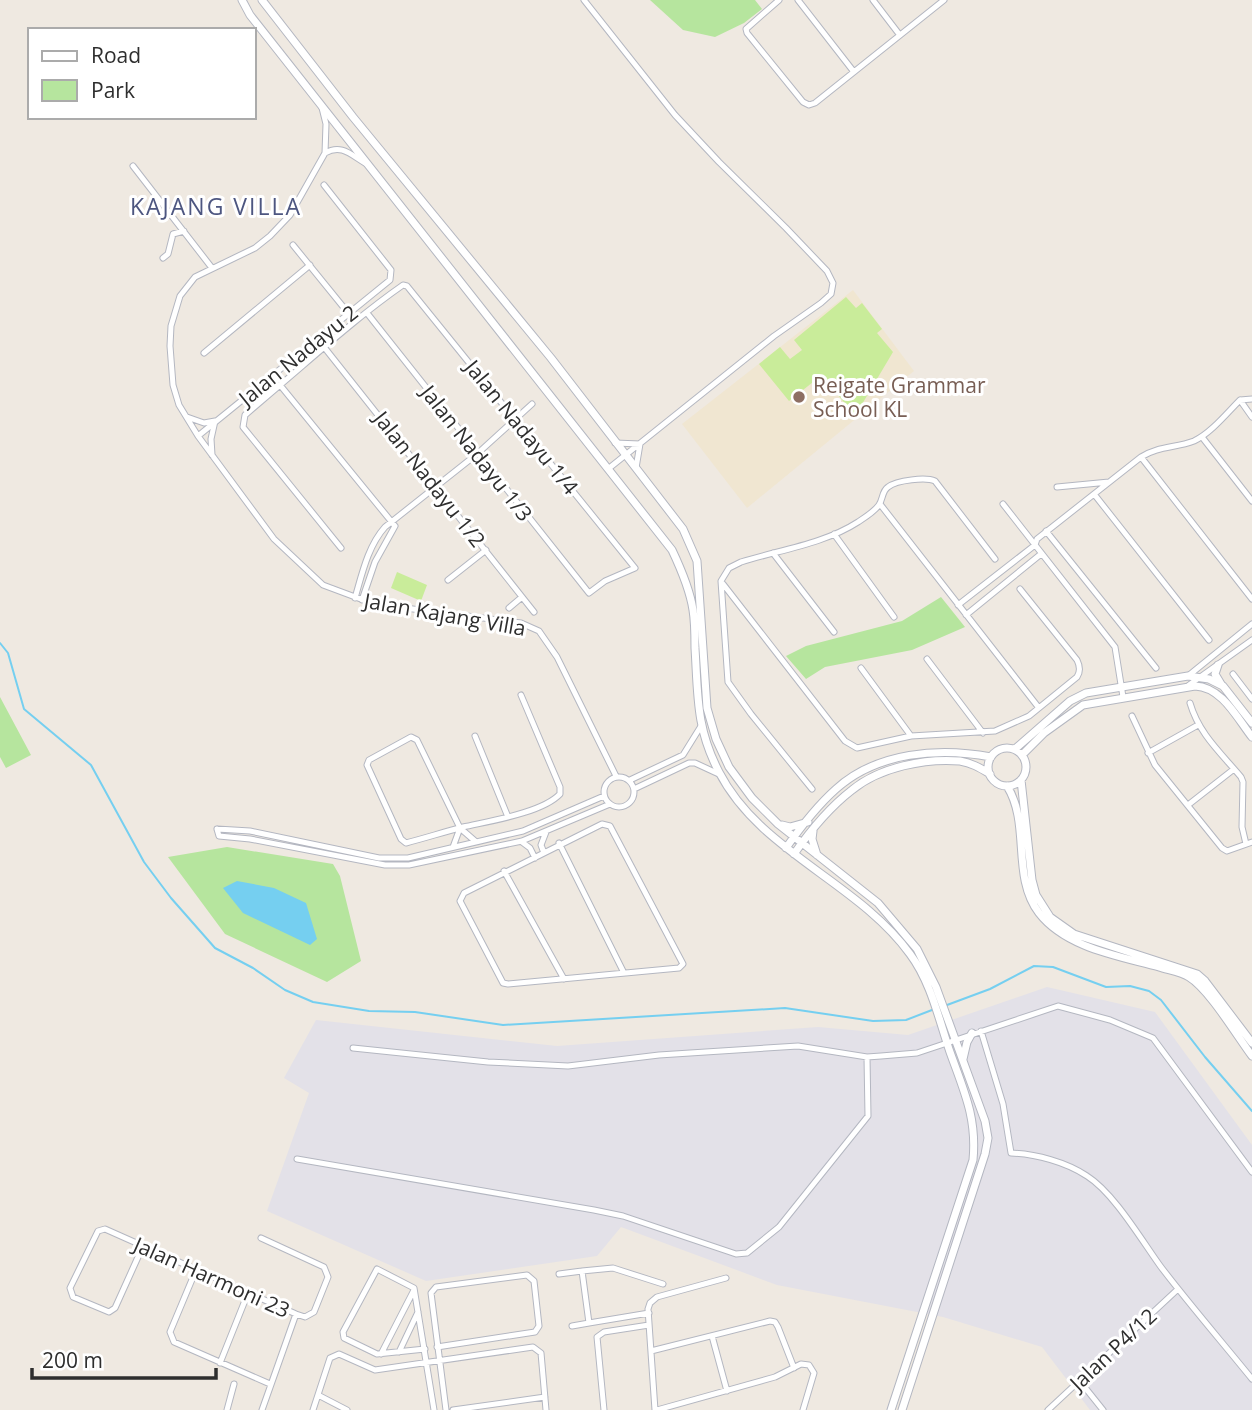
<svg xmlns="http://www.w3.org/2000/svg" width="1252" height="1410" viewBox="0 0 1252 1410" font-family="'Open Sans',sans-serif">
<rect width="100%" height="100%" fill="#efe9e1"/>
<path fill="#e3e1e8" d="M1047,987L1155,1012L1252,1145V1410H1090L1042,1347L943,1317L777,1285L621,1227L597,1256L426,1281L267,1211L309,1093L284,1078L316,1020L557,1046L818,1027L908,1035Z"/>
<path fill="#f0e6d1" d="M853,290L914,371L747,508L682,424Z"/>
<path fill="#b6e59e" d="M650,0H755L762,9L744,23L715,37L683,30Z
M941,597L965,627L912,650L825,667L806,679L786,656L806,646L902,621Z
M0,697L31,755L6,768L0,757Z
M227,847L333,864L340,876L361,961L327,982L225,934L168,857Z"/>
<path fill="#c9ec9a" d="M846,297L856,308L862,303L882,329L877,333L893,352L855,416L822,375L789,401L759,364L780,347L790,359L802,350L794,340Z
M397,572L427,585L421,601L391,588Z"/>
<path fill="#75cff0" d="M237,881L274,888L306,903L317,939L310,945L243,913L223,888Z"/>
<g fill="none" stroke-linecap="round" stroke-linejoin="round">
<path stroke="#75cff0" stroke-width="2" d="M0,643L8,653L24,709L91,765L144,862L171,898L215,948L253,968L285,990L313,1002L369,1011L415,1012L503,1025L785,1008L873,1021L906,1020L932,1010
M947,1005L990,989L1034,966L1053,967L1106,987L1130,986L1149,991L1161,1000L1205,1057L1252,1111"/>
<g stroke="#b4b7c1" stroke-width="7">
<path id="street" d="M584,0L675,115L719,162L786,228L827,271L833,283L831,294L821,303L774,336L608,469
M779,0L746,29L747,33L803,102L809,105L815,103L944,0
M798,0L854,72
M873,0L899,34
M322,108L326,124L325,153L290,215L270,236L255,248L195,277L180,296L171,326L170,346L173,385L179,405L198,436L274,539L323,585L374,604L521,623L539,631L557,657L616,776
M325,153C341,144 350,154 365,163
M133,166L212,268
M293,245L349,314
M163,258L168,254L173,234L184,231
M324,347L534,612
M204,353L310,265
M280,385C320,351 360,315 403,285L407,286L635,568L605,581L589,593L367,313
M1240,400L1252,417
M187,417L204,423L215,421L211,439L212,455
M198,436L390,280L391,270L324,185
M1202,437L1252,501
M615,443L640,444
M1141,457L1252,599
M636,468L640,444
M1057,487L1109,482
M1094,494L1209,640
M880,504L1039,708
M1003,504L1115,647L1123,697
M1046,531L1156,668
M834,534L894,617
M341,548L243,427L245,415L280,385L395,526
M773,553L834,632
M448,580L486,550
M723,584L845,741L857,748L911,736L995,731L1029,716L1077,677C1081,671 1080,666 1077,660L1020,589
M355,598C362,574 368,546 385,527L477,454L532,404
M362,600L375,562L395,526
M958,605L1035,545L1037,539L1141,457C1158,446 1176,448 1194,441C1211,433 1227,413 1240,400L1252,399
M509,608L522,597
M966,615L1041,554
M927,659L983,733
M861,668L911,736
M1233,674L1252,699
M1188,676L1252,624
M1189,685L1252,640
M1190,703C1199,734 1221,753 1241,777L1243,782L1242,827L1246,844
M1132,716L1155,765L1222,848L1227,851L1252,842
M475,736L508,817
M1148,753L1198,725
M604 792a15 15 0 1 1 30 0a15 15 0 1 1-30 0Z
M630,780L683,755L701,726
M634,789L689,763H695L721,775
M812,789L751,714L728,682L721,581L729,568L741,562C779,550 824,544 858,522C864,518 874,512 879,505C883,499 882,491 888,487C897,480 926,477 935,481L995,559
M1188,805L1234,769
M602,824L610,826L683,964L679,968L508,984L503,983L460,901L464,893Z
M217,829L219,836L250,839L385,865H409L522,841L610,804
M217,829L250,831L379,858H408L523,831L604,796
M475,841L460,828L417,740L411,737L369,760L367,765L401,839L406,843C425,838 444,832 463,827C489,821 542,813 560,794V787L521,695
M522,842L530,848L535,858
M559,843L624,973
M453,847L460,828
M544,853L541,845L546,832
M504,871L564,979
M981,1031L1003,1104L1011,1153C1036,1154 1066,1162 1087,1176C1114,1193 1142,1241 1161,1267C1190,1305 1222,1342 1252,1379
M353,1048L488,1062L568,1066L659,1055L798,1046L867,1057L881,1056L917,1053L1058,1006L1110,1020L1153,1038L1252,1172
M297,1159L594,1210L623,1216L736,1254L747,1253L779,1227L868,1116L867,1057
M143,1246L115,1308L109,1312L73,1297L70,1288L98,1231L105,1229L296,1314L305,1317L314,1312L328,1277L324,1267L261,1238
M196,1270L170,1332L174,1342L270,1384
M559,1274L582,1271
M649,1313L589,1323L582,1271L613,1268L663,1284
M572,1326L589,1323
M712,1336L727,1391
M437,1347L535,1332L539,1326L534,1281L527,1275L436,1287L431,1293L446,1410
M425,1349L377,1354L344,1338L343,1332L377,1269L414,1288L434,1410
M651,1351L770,1321L775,1322L778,1327L794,1368
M399,1352L418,1312
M381,1354L414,1290
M220,1363L248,1293
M1079,1380L1103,1410
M318,1395L347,1410
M227,1410L234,1384
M262,1410L296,1314
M313,1410L330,1358L339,1354L375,1370L533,1347L541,1353L546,1410
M453,1410L545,1397
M604,1410L597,1337L604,1332L649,1325
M655,1410L648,1309L650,1303L657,1297L726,1278
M657,1410L775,1377L801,1364L809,1365L814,1373L803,1410
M1048,1410L1178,1289"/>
</g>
<g stroke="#b4b7c1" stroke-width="9">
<path id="secondary" d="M242,0L250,15L672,550C681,569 690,590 693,610C695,622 695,636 695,648C698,696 696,728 719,772C760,852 858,882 910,954C931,982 939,1020 950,1052C964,1091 977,1118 973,1160L891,1410
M262,0L353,117L551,358L683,529L697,561L707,708L716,739L729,767L752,798L778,824L878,903L917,949L936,987L985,1121L988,1138L985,1154L902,1410
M1218,665L1215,674L1221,684
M988 767a19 19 0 1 1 38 0a19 19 0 1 1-38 0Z
M1015,749L1070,701L1086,693L1188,676L1209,679L1223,686L1252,723
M1022,755L1044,733L1083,705L1195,686C1222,687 1237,718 1252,737
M1021,780L1032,880L1036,895L1050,917L1074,934L1197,974L1205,981L1252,1043
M1007,786C1031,824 1011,876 1039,913C1066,948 1119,956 1159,967C1168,970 1181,972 1189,977C1209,989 1237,1036 1252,1056
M782,825L790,827L808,822
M813,831L812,839L817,855
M786,848C800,828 818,805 836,789C877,752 939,747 991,757
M794,854C810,831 830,807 852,790C880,767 926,758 960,761C972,763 980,768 990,774
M963,1059L967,1042L972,1033"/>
</g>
<use href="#street" stroke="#fff" stroke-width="5"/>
<use href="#secondary" stroke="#fff" stroke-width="7"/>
</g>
<circle fill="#8d6e63" stroke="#fff" stroke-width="2.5" cx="799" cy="397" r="7"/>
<g text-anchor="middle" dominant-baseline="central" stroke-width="6" stroke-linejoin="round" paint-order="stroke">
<g font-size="21" fill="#2e2e2e" stroke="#fff">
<text transform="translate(298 355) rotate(-39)">Jalan Nadayu 2</text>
<text transform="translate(522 427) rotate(51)">Jalan Nadayu 1/4</text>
<text transform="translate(477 453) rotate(52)">Jalan Nadayu 1/3</text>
<text transform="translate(430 479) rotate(52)">Jalan Nadayu 1/2</text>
<text transform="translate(445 614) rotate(10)">Jalan Kajang Villa</text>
<text transform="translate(212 1277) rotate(24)">Jalan Harmoni 23</text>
<text transform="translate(1113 1349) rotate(-43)">Jalan P4/12</text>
</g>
<g font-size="21" fill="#785e54" stroke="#fff" text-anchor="start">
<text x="813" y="385">Reigate Grammar<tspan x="813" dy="24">School KL</tspan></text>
</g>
<g font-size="23" letter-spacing="2" fill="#4d5680" stroke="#fff">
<text x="216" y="206">KAJANG VILLA</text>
</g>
</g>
<rect x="28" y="28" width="228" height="91" fill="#ffffff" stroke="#ababab" stroke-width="2"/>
<rect x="42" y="51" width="35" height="10" fill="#ffffff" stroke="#ababab" stroke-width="2"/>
<text x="91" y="63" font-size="21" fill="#2e2e2e">Road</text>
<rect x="42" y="80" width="35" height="21" fill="#b6e59e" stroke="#ababab" stroke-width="2"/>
<text x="91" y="98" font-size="21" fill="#2e2e2e">Park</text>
<path d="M32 1368v10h184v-10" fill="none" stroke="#2e2e2e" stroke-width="3.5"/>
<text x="42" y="1368" font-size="21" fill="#2e2e2e" stroke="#ffffff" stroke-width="5" paint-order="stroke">200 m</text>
</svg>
